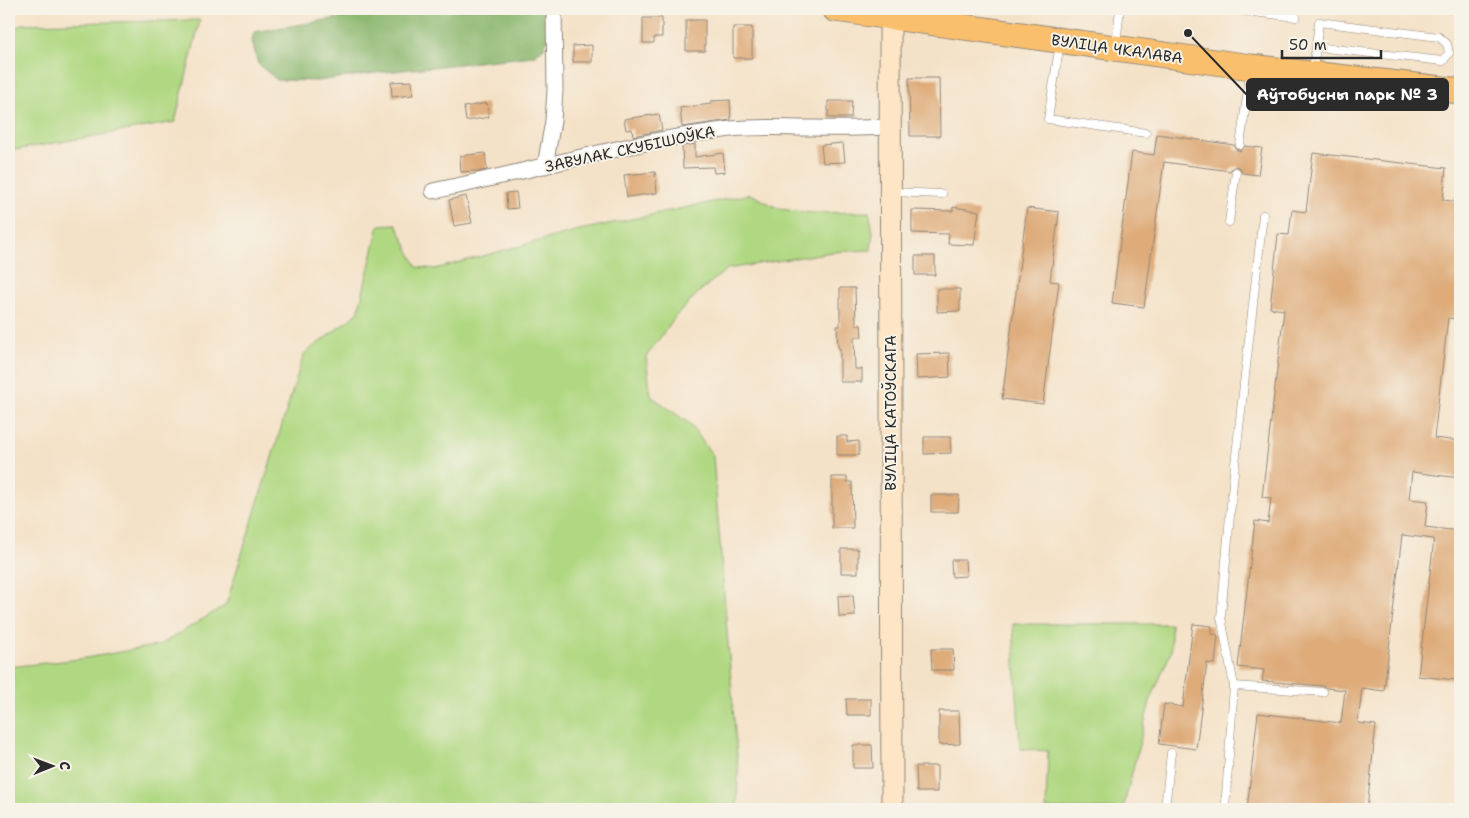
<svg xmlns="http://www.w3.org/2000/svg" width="1469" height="818" viewBox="0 0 1469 818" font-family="'Shantell Sans',sans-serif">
<rect width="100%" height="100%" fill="#f7f3e8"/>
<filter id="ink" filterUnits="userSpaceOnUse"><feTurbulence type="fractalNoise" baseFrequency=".02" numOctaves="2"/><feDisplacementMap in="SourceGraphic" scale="10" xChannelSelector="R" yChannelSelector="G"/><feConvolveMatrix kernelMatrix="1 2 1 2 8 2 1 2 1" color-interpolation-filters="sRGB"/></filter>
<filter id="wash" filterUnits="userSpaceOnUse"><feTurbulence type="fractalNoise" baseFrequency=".0096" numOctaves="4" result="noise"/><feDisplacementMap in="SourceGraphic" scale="20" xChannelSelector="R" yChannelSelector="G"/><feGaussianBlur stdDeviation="1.12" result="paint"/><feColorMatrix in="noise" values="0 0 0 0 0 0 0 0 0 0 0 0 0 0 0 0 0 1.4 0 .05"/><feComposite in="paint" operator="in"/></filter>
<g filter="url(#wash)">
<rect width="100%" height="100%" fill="#f4e2c8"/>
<path fill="#b0d882" stroke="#6e8256" d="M200,20L175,122L9,151V32L23,24Z
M750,194L780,209L812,213L869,212L873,232L871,250L832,252L727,269L700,291L675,317L646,357L651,396L690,424L713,456L738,769L737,809H9V667L80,659L160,645L226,605L304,354L358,313L379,225L396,224L417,267L435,269L575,231Z
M1013,624H1171V652L1150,701L1123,809H1046L1048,751L1020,749Z"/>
<path fill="#8cb870" stroke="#5c724e" d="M394,9H546L549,35L543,49L533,56L376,73L317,81L277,80L258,64L252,41L254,32Z"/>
<g id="blocks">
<path fill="#deab79" d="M643,18H662V37H654V43H643Z
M686,20H705V51H686Z
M733,27H752V58H733Z
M592,45V62H573V46Z
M909,78H939L940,136H910Z
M412,81L413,95L392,97L391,82Z
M730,100L731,120L682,127L680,108L711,104V101Z
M828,101H852L851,118H828Z
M487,103L489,117L466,121L464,107Z
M659,114L662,130L633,136L632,129L626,130L624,119Z
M1157,134L1234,145L1236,149L1240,151L1245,146L1262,148L1258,175L1242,173L1240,168L1236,166L1232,168L1230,171L1164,162L1144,307L1112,303L1132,152L1154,155Z
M843,143L845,162L823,163L821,145Z
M695,144V157L723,153L725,172L714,173L713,167L683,168L682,146Z
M485,153L487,170L476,172V171L461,172L460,156Z
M1313,153L1446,168L1443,200L1460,202V306L1459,319L1448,318L1434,438L1460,441V478L1412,472L1409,499L1428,501L1425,527L1460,531V655L1457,680L1418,676L1434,539L1402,535L1384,691L1362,688L1358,723L1376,725L1367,809H1247L1258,713L1341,723L1345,690L1327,688L1323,686L1262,681L1264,670L1238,667L1255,521L1268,523L1271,498L1262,497L1284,310L1270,308L1278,234L1289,235L1292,210L1306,212Z
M655,172L657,193L627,197L624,175Z
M516,192L518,208L507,209L506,193Z
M466,196L472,223L454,226L449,200Z
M953,207L979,211L974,245L948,244L949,234L912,233V210L953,211Z
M1027,208L1059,212L1050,281L1059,282L1043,404L1002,399Z
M915,256H935V275H915Z
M840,288H855L856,325H861L862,337H854L855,369H862V382H840V348H838L837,326H840Z
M937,289H960V311L937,312Z
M949,353L950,377L917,379L916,354Z
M837,436H847V442L859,441V455H837Z
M924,437H950L951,453L924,454Z
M832,477H847V482H852L853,528H832Z
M931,495H959L958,512H931Z
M841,549H858V573H841Z
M951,560H965L966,576L952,577Z
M853,595L855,616L839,617L838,596Z
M1193,624L1212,626V634L1218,635L1215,664L1207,663L1196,749L1159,744L1164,704L1183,707Z
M931,649H953L954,670H932Z
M846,699H871V715H847Z
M939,711H959L960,744L939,745Z
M853,745H872L873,768H853Z
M916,766H937V792H917Z"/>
</g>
</g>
<g filter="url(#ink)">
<use href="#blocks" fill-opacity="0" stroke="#90867a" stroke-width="1"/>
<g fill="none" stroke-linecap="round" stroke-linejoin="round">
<g stroke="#90867a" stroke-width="9">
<path id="service" d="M1227,9L1296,17
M1060,43L1048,119L1146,133
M1116,44L1120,9
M1313,70L1319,22L1439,37L1447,44L1449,53L1443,61L1316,47
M1240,145L1251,69
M892,192L942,194
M1229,222L1236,172
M1234,686L1221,617L1233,482L1263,215
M1165,809L1171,753
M1225,809L1234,686L1323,692"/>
</g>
<g stroke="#90867a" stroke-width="17">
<path id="minor" d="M545,166L553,121L555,90L554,9
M433,191C532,171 630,141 731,129C759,126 786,128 814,128C840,129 865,128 890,127"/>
</g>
<g stroke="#90867a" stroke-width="23">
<path id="secondary" d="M890,17L892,809"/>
</g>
<g stroke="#90867a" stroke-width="27">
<path id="trunk" d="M835,9L1251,67L1460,91"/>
</g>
<use href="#service" stroke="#fff" stroke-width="8"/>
<use href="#minor" stroke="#fff" stroke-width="15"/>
<use href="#secondary" stroke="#fde5c5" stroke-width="21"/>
<use href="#trunk" stroke="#f9bf6d" stroke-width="25"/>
</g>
</g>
<g text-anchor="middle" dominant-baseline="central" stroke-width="4" stroke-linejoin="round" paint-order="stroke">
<g font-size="15" fill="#2b2b2b" stroke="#f7f3e8">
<text transform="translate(1117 49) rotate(8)">ВУЛІЦА ЧКАЛАВА</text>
<text transform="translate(630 149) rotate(-12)">ЗАВУЛАК СКУБІШОЎКА</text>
<text transform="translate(891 413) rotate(-90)">ВУЛІЦА КАТОЎСКАГА</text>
</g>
</g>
<path fill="none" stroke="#2b2b2b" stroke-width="2" d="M1188 33L1247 95"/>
<circle fill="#2b2b2b" stroke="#f7f3e8" stroke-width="2" cx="1188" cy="33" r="5"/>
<rect fill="#2b2b2b" stroke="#2b2b2b" stroke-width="2" x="1247" y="79" width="201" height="31" rx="5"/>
<g font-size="16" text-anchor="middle" font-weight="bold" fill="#fff">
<text x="1347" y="100">Аўтобусны парк № 3</text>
</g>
<rect width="1469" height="818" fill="none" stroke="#f7f3e8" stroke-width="30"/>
<g transform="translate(52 766) rotate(89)" stroke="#f7f3e8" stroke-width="4" paint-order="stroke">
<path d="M0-4L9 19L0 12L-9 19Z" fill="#2b2b2b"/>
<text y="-8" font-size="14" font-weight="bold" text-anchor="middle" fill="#2b2b2b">С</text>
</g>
<path d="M1282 50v8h99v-8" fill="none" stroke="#2b2b2b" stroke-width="2.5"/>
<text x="1289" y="50" font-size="15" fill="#2b2b2b" stroke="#f7f3e8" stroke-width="4" paint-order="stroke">50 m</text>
</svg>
